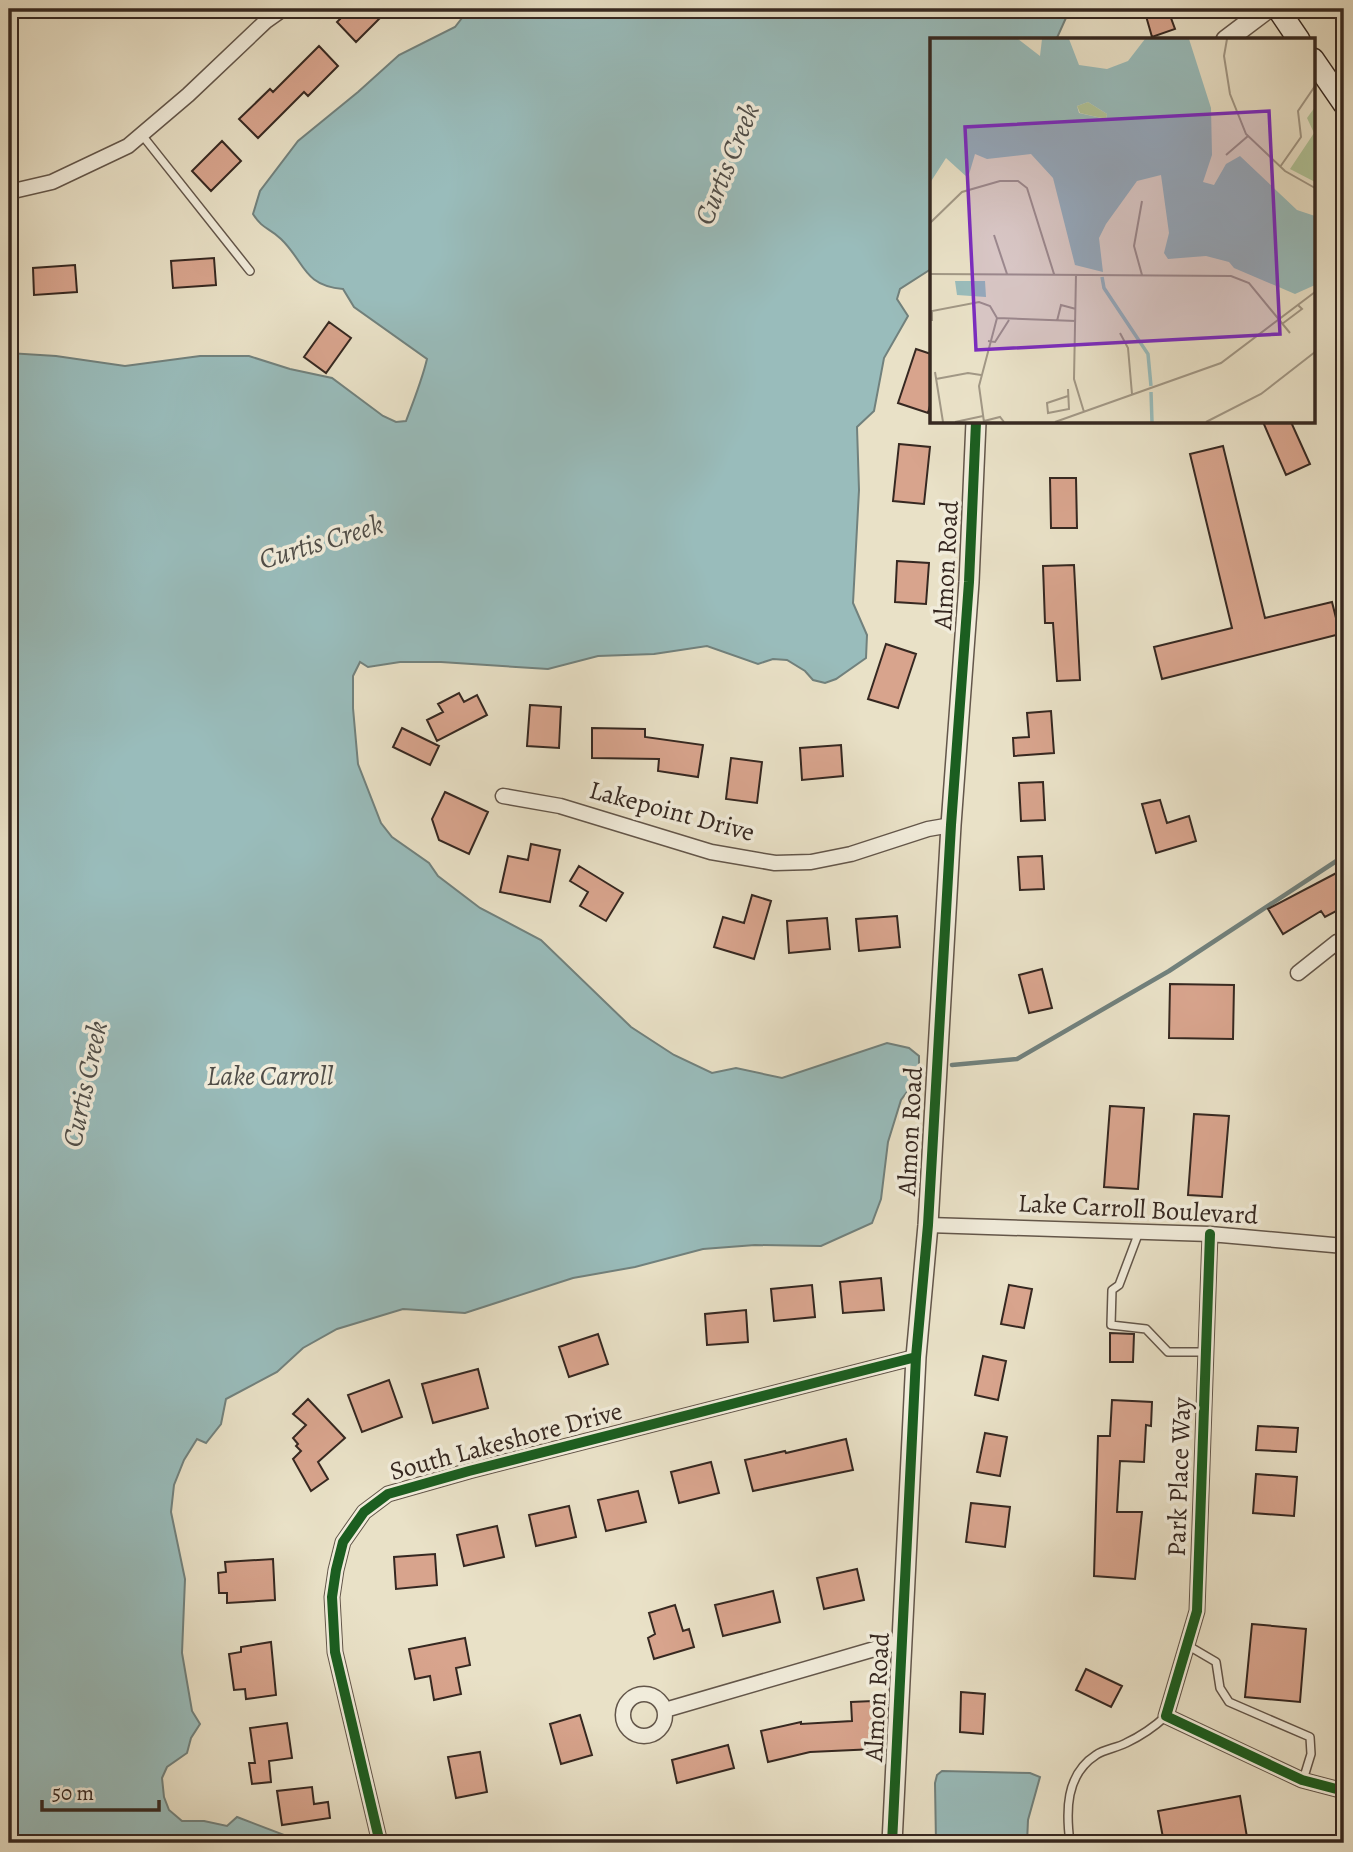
<svg xmlns="http://www.w3.org/2000/svg" width="1353" height="1852" viewBox="0 0 1353 1852" font-family="Alegreya,serif">
<rect width="100%" height="100%" fill="#e9e1c7"/>
<filter id="stains"><feTurbulence type="fractalNoise" baseFrequency=".00286" numOctaves="4"/><feColorMatrix values="0 0 0 0 .2 0 0 0 0 .09 0 0 0 0 .02 0 0 0 .5 -.17"/></filter>
<radialGradient id="worn" r=".72"><stop offset=".6" stop-color="#630" stop-opacity="0"/><stop offset="1" stop-color="#630" stop-opacity=".3"/></radialGradient>
<path fill="#99bcbb" stroke="#71817d" stroke-width="2" d="M469,9H1070L1056,40H931V269L900,289L897,299L908,316L884,358L874,411L857,427L859,490L853,603L867,635L866,658L836,679L825,683L813,680L805,671L787,660L773,659L758,664L707,646L654,654L598,656L548,669L441,662H400L368,667L360,662L353,676V708L358,764L381,823L392,837L429,863L438,876L480,908L541,940L631,1027L674,1055L712,1073L736,1068L782,1078L887,1043L909,1048L919,1056V1076L901,1100L888,1142L881,1199L872,1223L821,1246L755,1245L703,1249L635,1267L573,1278L465,1313L403,1309L337,1329L303,1348L277,1372L226,1399L221,1424L206,1443L197,1439L184,1460L174,1485L171,1512L185,1579L182,1653L192,1711L200,1724L191,1738L187,1753L167,1767L162,1778L164,1797L169,1810L182,1821H204L227,1826L237,1817L305,1843H9V353L56,356L125,366L200,356H249L290,369L332,378L383,416L396,422L406,421C414,400 422,380 427,359L354,307L343,289C303,286 305,262 281,239C269,227 263,230 253,214L260,191L298,141L358,92L399,55L455,27Z
M942,1771L1030,1773L1040,1777L1028,1820L1027,1843H936L935,1783L937,1775Z"/>
<g fill="none" stroke-linecap="round" stroke-linejoin="round">
<path stroke="#71817d" stroke-width="4.5" d="M952,1065L1017,1059L1169,971L1344,856"/>
</g>
<path fill="#d8a48d" stroke="#362821" stroke-width="2" d="M350,9H389L356,42L337,22Z
M1144,9H1183L1171,18L1175,29L1152,37Z
M319,46L338,66L308,96L304,92L258,138L239,119L270,89L273,92Z
M222,141L241,161L211,191L192,171Z
M214,258L216,285L173,288L171,261Z
M75,265L77,292L34,295L33,268Z
M329,322L351,338L326,373L304,357Z
M916,349L931,354V402L928,413L898,403Z
M1263,422H1291L1310,464L1286,475Z
M899,444L930,447L924,504L893,501Z
M1223,446L1265,618L1332,602L1340,634L1162,679L1154,647L1232,628L1190,454Z
M1050,478H1076L1077,528H1051Z
M897,561L929,563L926,604L895,602Z
M1074,565L1080,680L1057,681L1053,623H1045L1043,566Z
M886,644L916,654L898,708L868,699Z
M459,693L464,702L477,695L487,715L437,741L427,720L443,712L438,704Z
M530,705L561,707L559,748L527,746Z
M1051,711L1054,753L1014,756L1013,738L1029,737L1027,713Z
M402,728L439,746L430,765L393,747Z
M592,728L645,729V737L703,745L698,777L658,771L659,759L592,758Z
M841,745L843,776L802,780L800,748Z
M731,758L762,762L757,803L726,799Z
M1043,782L1045,820L1021,821L1019,783Z
M445,792L488,812L469,854L439,840L432,819Z
M1160,800L1167,823L1189,816L1196,841L1156,853L1142,804Z
M531,844L560,850L550,902L500,892L508,856L528,860Z
M1042,856L1044,889L1020,890L1018,857Z
M579,866L623,893L606,921L580,906L588,892L570,881Z
M1344,869V907L1325,917L1321,911L1283,934L1268,909Z
M752,895L771,901L754,959L714,947L723,917L744,923Z
M897,916L900,947L859,951L856,919Z
M827,918L830,949L789,953L787,921Z
M1042,969L1052,1008L1029,1013L1019,975Z
M1170,984L1234,985L1233,1039L1169,1038Z
M1110,1106L1144,1108L1138,1189L1104,1187Z
M1194,1114L1229,1116L1222,1197L1188,1195Z
M881,1278L884,1310L843,1313L840,1282Z
M812,1285L815,1317L774,1321L771,1289Z
M1009,1285L1032,1289L1024,1328L1001,1324Z
M746,1310L748,1342L707,1345L705,1314Z
M1110,1333L1134,1334L1133,1362H1110Z
M598,1334L608,1364L569,1377L559,1347Z
M983,1356L1006,1361L998,1400L975,1395Z
M478,1369L488,1408L433,1423L422,1384Z
M389,1380L402,1417L362,1432L348,1395Z
M308,1399L345,1438L318,1462L328,1479L311,1491L293,1459L301,1451L296,1446L298,1444L293,1438L306,1425L293,1414Z
M1112,1400L1152,1402L1151,1426L1146,1425L1144,1462L1120,1461L1117,1512H1142L1135,1579L1094,1576L1098,1436H1110Z
M1258,1426L1298,1428L1296,1452L1256,1450Z
M985,1433L1007,1437L1000,1476L977,1472Z
M846,1439L853,1470L753,1491L745,1460L785,1451L786,1453Z
M711,1462L719,1493L679,1503L671,1472Z
M1256,1474L1297,1477L1294,1516L1253,1513Z
M638,1491L646,1522L606,1531L598,1500Z
M971,1503L1010,1507L1005,1547L966,1542Z
M569,1506L576,1537L536,1546L529,1515Z
M497,1526L504,1557L464,1566L457,1535Z
M435,1554L437,1585L396,1589L394,1557Z
M273,1559L275,1600L227,1603V1593H219L218,1573L226,1572L225,1562Z
M857,1569L864,1600L824,1609L817,1578Z
M773,1591L780,1622L723,1636L715,1605Z
M675,1605L683,1631L689,1629L694,1647L654,1659L648,1638L655,1634L649,1613Z
M1252,1624L1306,1629L1300,1702L1245,1697Z
M465,1638L470,1665L456,1668L461,1694L434,1700L430,1676L415,1679L409,1649Z
M271,1642L276,1695L246,1699L245,1689L234,1690L229,1654L241,1652V1647Z
M1086,1669L1122,1686L1111,1707L1076,1690Z
M961,1692L985,1694L983,1734L960,1732Z
M873,1701L875,1749L810,1752L768,1762L761,1731L801,1722V1724L852,1721L851,1702Z
M580,1715L592,1755L561,1764L550,1724Z
M287,1723L292,1758L269,1761L271,1782L252,1784L249,1763H255L250,1728Z
M728,1745L734,1768L677,1783L672,1760Z
M480,1752L487,1792L456,1798L448,1757Z
M312,1787L314,1804L328,1802L330,1818L282,1825L277,1791Z
M1240,1796L1248,1843H1164L1158,1811Z"/>
<g fill="none" stroke-linecap="round" stroke-linejoin="round">
<g stroke="#63564a" stroke-width="10">
<path id="service" d="M142,135L250,271
M1139,1232L1119,1285L1112,1290L1111,1325L1146,1329L1168,1352H1206
M1187,1645L1216,1662L1220,1688L1229,1702L1310,1737L1311,1754L1303,1780
M1070,1843C1066,1812 1065,1775 1096,1755C1104,1749 1117,1748 1126,1743C1141,1736 1153,1728 1166,1716"/>
</g>
<g stroke="#63564a" stroke-width="17">
<path id="minor" d="M9,192L52,182L128,146L188,95L266,21L283,9
M503,796L560,806L711,852L775,863L811,862L851,854L928,829L951,825
M1298,973L1337,942L1344,941
M928,1225L1210,1234L1344,1246
M1210,1234L1197,1611L1166,1716L1302,1780L1344,1791
M623 1715a21 21 0 1 1 42 0a21 21 0 1 1-42 0Z
M665,1710L902,1641
M380,1843L335,1652L332,1597L336,1570L343,1542L364,1512L388,1494L469,1471L916,1357"/>
</g>
<g stroke="#63564a" stroke-width="22">
<path id="tertiary" d="M1226,40L1267,9
M892,1843L916,1357L928,1225L951,825L969,582L976,422"/>
</g>
<g stroke="#362821" stroke-width="24">
<path id="secondary" d="M1278,9L1299,40
M1313,59L1344,104"/>
</g>
<use href="#service" stroke="#f1ecdb" stroke-width="7"/>
<use href="#minor" stroke="#f1ecdb" stroke-width="14"/>
<use href="#tertiary" stroke="#f1ecdb" stroke-width="19"/>
<use href="#secondary" stroke="#f1ecdb" stroke-width="21"/>
<g stroke="#f1ecdb" stroke-width="15">
<path id="cycleway" d="M1210,1234L1197,1611L1166,1716L1302,1780L1344,1791
M380,1843L335,1652L332,1597L336,1570L343,1542L364,1512L388,1494L469,1471L916,1357
M892,1843L916,1357L928,1225L951,825L969,582L976,422"/>
</g>
<use href="#cycleway" stroke="#1b5e20" stroke-width="10"/>
</g>
<g text-anchor="middle" dominant-baseline="central" stroke-width="7" stroke-linejoin="round" paint-order="stroke">
<g font-size="26" fill="#362821" stroke="#f1ecdb">
<text transform="translate(946 565) rotate(-87)">Almon Road</text>
<text transform="translate(672 811) rotate(15)">Lakepoint Drive</text>
<text transform="translate(910 1131) rotate(-87)">Almon Road</text>
<text transform="translate(1138 1209) rotate(3)">Lake Carroll Boulevard</text>
<text transform="translate(506 1441) rotate(-15)">South Lakeshore Drive</text>
<text transform="translate(1179 1477) rotate(-88)">Park Place Way</text>
<text transform="translate(877 1697) rotate(-87)">Almon Road</text>
</g>
<g font-size="28" font-style="italic" fill="#4f4d48" stroke="#f1ecdb">
<text transform="translate(727 164) rotate(-68)">Curtis Creek</text>
<text transform="translate(321 542) rotate(-17)">Curtis Creek</text>
<text x="270" y="1076">Lake Carroll</text>
<text transform="translate(85 1084) rotate(-78)">Curtis Creek</text>
</g>
</g>
<g transform="translate(930 38)">
<rect width="385" height="385" fill="#e9e1c7"/>
<path d="M158,64L177,76L176,81L150,75L147,68ZM385,69V144L360,131L384,95L377,80Z" fill="#b1c499"/>
<path d="M0,1H88L110,18L112,1H139L149,27L177,31L198,23L215,1H259L281,70L282,117L273,144L284,147L296,126L310,118L367,172L385,178V247L365,256L304,230L299,224L276,218L238,221L234,215L239,195L231,137L207,143L176,186L169,200L173,234L145,227L123,140L101,116L57,121L45,116L38,140L16,120L0,145ZM158,64L177,76L176,81L149,75L147,68ZM25,243H55L56,259L27,257Z" fill="#99bcbb" fill-rule="evenodd"/>
<path fill="none" stroke="#99bcbb" stroke-width="3.5" d="M172,239L174,250L218,316L221,348M221,354L222,384"/>
<path fill="none" stroke="#a19785" stroke-width="2" d="M297,1L294,18L300,56L316,96L355,133L385,150M296,117L318,98M350,129L371,99L368,73L385,48M0,185L32,154L70,143H88L97,150L124,236M64,197L77,236M0,236L301,238L319,245L360,295M146,236L144,341L154,374M212,237L204,208L212,163M67,280L146,283M2,283V273L49,264L60,268L67,280M127,283L131,267L146,271M352,286L372,271L368,267M190,295L198,310L202,356M58,303L65,304L79,282M5,334L13,384M6,341L38,335L51,337M138,358L117,365L118,375L139,371L138,351M54,383L70,379L74,384M25,384L53,378M54,384L49,348L67,280M125,384L291,325L385,254M276,384L331,356L385,314"/>
<path fill="#7b2cbf" fill-opacity="0.15" stroke="#7b2cbf" stroke-width="3.5" d="M339,73L350,296L46,312L35,89Z"/>
<rect width="385" height="385" fill="none" stroke="#362821" stroke-width="3.5"/>
</g>
<rect width="1353" height="1852" fill="none" stroke="#e9e1c7" stroke-width="35"/>
<rect x="10" y="10" width="1332" height="1831" fill="none" stroke="#362821" stroke-width="3.5"/>
<rect x="18" y="18" width="1318" height="1817" fill="none" stroke="#362821" stroke-width="2"/>
<path d="M42 1800v10h117v-10" fill="none" stroke="#362821" stroke-width="3.5"/>
<text x="52" y="1800" font-size="21" fill="#362821" stroke="#f1ecdb" stroke-width="5" paint-order="stroke">50 m</text>
<rect width="100%" height="100%" filter="url(#stains)"/>
<rect width="100%" height="100%" fill="url(#worn)"/>
</svg>
